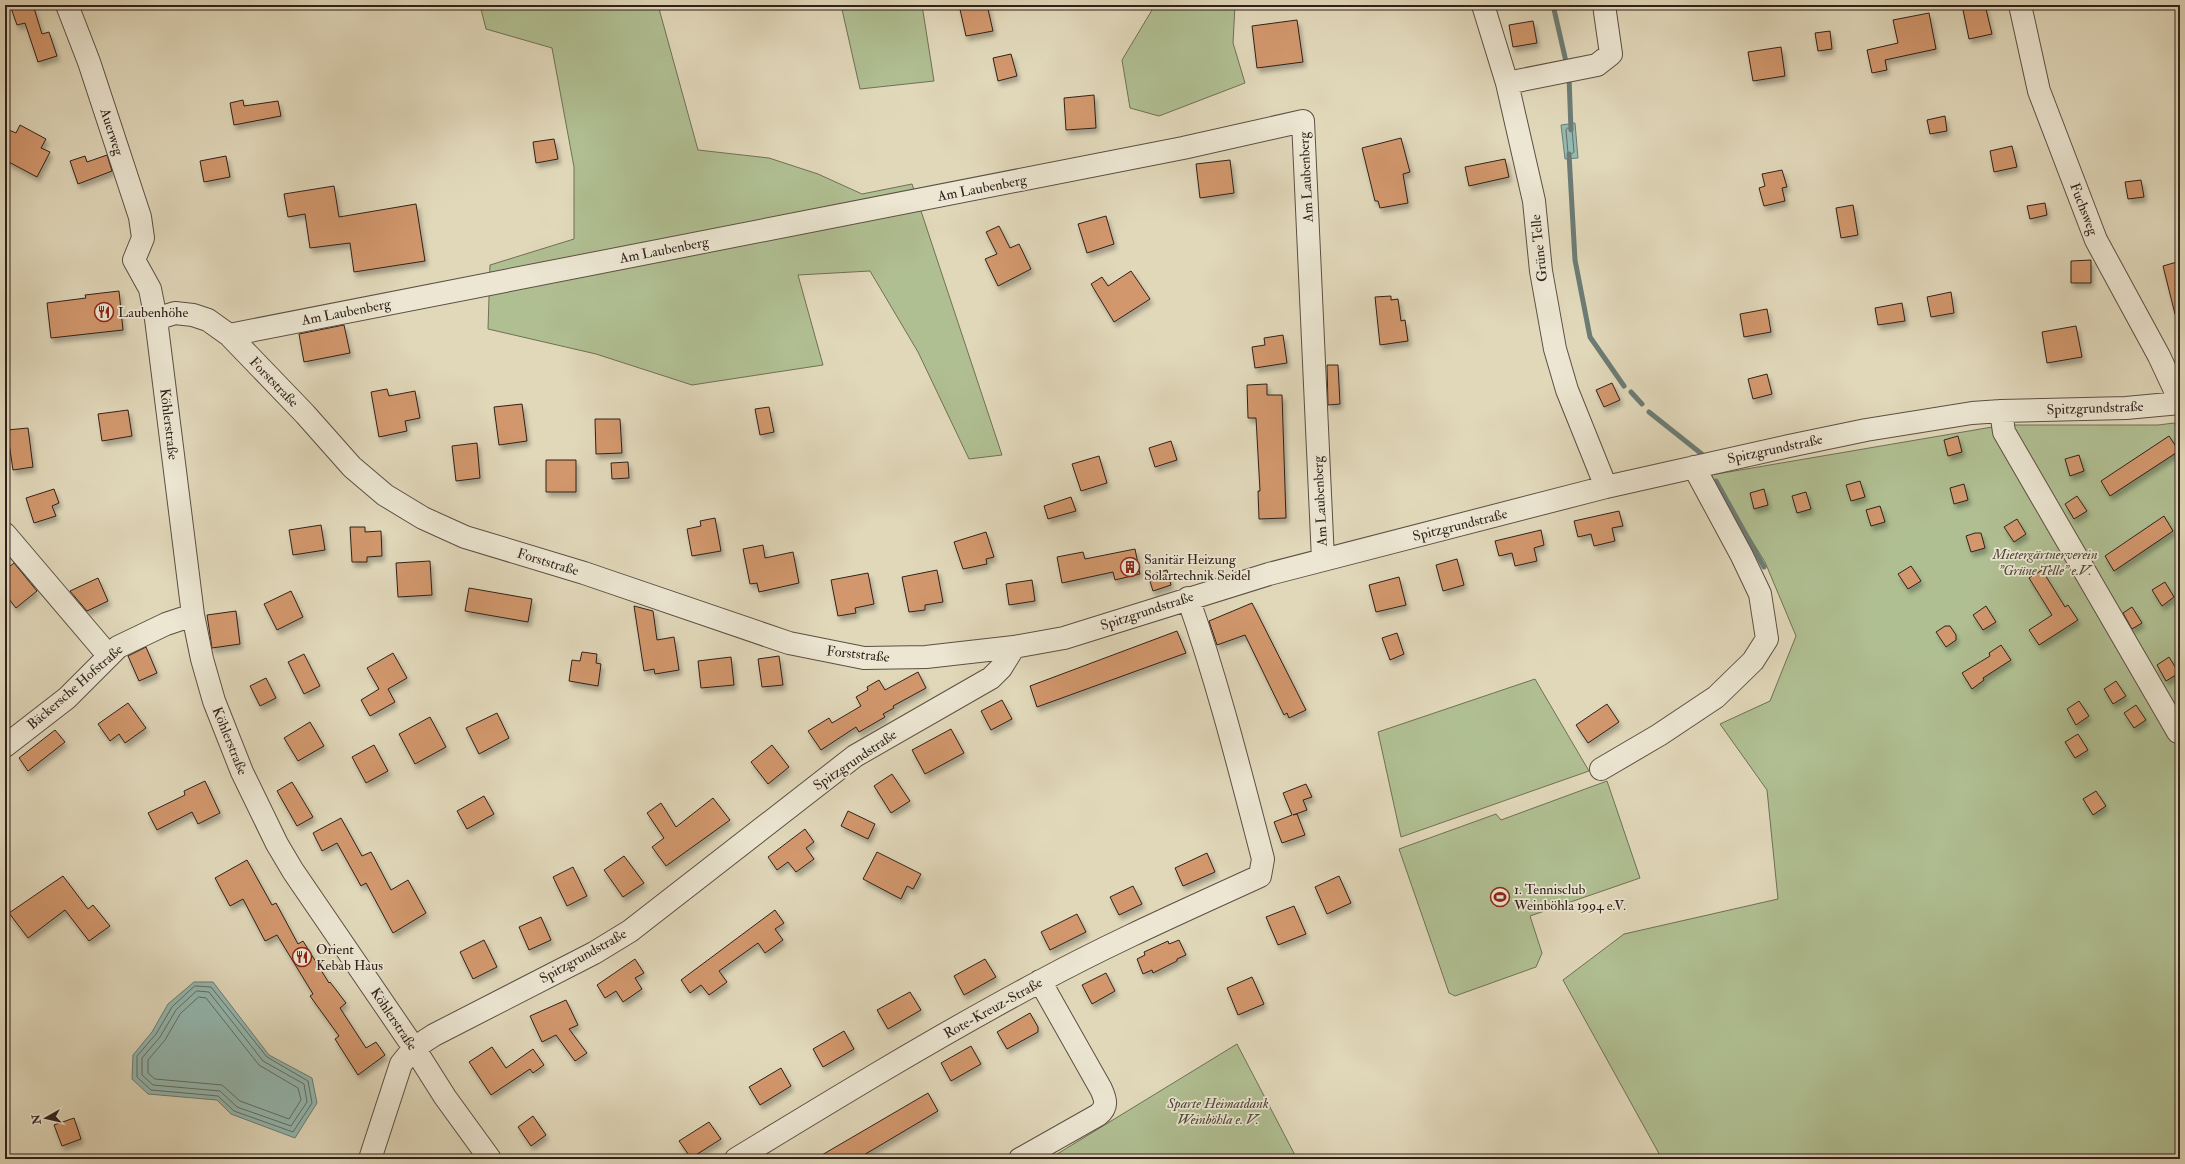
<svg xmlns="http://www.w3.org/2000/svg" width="2185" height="1164" viewBox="0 0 2185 1164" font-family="'IM FELL Double Pica',serif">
<defs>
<filter id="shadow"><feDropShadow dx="2.5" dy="4.5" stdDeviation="2" flood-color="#0004"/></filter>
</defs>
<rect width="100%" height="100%" fill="#e1d8ba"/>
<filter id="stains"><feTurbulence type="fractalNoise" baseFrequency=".005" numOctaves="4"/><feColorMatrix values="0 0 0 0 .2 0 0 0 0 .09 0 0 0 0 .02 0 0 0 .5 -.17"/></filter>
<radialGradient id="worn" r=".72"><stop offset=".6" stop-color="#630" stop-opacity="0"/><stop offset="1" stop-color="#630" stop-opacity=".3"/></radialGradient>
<path fill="#b0bf92" stroke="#707056" d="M480,5H658L698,150L769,158L818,174L862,194L912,184L1002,455L969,459L918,352L870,271L798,275L823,365L692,385L596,354L488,329L490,265L574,239V167L552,48L486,29Z
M841,5H922L934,81L860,89Z
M1155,5H1235L1233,43L1245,83L1159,116L1130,108L1122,60Z
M2174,423L2180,432V1159H1662L1563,980L1624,934L1778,899L1767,790L1720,724L1770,701L1796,636L1765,562L1711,475L2004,425H2158Z
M1535,679L1589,771L1401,837L1378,732Z
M1607,781L1640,878L1530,916L1542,953L1536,967L1455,996L1449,993L1399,849L1496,814L1501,820Z
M1237,1044L1297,1159H1049Z"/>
<path fill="#94b9b1" stroke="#6c7c75" d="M1575,123L1578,158L1565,159L1561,125Z
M194,982H213L269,1055L312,1078L317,1103L295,1138L231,1114L217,1100L148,1094L132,1079L133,1055L152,1032L168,1004Z"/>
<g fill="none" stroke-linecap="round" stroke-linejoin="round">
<path stroke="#626d66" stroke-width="1" d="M1568,128L1572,129L1574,152L1570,155L1568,153L1566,130Z
M195,986L211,987L267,1057L308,1081L312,1103L293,1132L234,1111L218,1096L151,1090L137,1077V1056L156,1034L172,1007Z
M197,991L209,992L263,1061L304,1084L307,1102L291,1126L237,1107L220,1091L153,1085L142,1075V1058L160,1037L176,1010Z
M199,997L206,998L259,1065L298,1088L301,1100L289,1119L240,1101L222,1085L155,1079L148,1073V1060L165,1040L180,1014Z"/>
<path stroke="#6c7c75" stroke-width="5" d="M1553,5L1567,66
M1569,77L1571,130
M1569,154L1575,260L1590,337L1624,386
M1631,392L1642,404
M1649,412L1703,455
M1716,481L1764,567"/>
</g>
<path fill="#d2976d" stroke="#30211b" filter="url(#shadow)" d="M10,5H33L42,34L49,32L57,56L38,62L25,23L17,25Z
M959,5H987L993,31L966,36Z
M1962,5H1985L1992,34L1969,39Z
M1929,13L1936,49L1885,60L1887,70L1872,73L1867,50L1898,43L1893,20Z
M1297,20L1303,62L1257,68L1252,26Z
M1533,21L1537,43L1513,47L1509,25Z
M1830,31L1832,49L1818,51L1815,33Z
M1781,47L1785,76L1753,81L1748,52Z
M1011,54L1017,76L998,81L993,58Z
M1094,95L1096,128L1066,130L1064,98Z
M243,100L244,106L278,101L281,116L234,125L230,103Z
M1945,116L1947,131L1930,134L1927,120Z
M20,125L46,139L41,148L50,152L37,177L5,160V139L9,130L16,133Z
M1401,138L1410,172L1403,174L1408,203L1380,208L1378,201H1375L1362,148Z
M554,139L558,159L536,163L533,142Z
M2012,146L2017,167L1994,172L1990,151Z
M107,155L112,171L78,184L70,161L85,156L87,162Z
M226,156L230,177L204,182L200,161Z
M1505,159L1509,177L1469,186L1465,167Z
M1230,160L1234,193L1200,198L1196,164Z
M1782,170L1787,187L1782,188L1785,201L1764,206L1759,188L1765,186L1762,174Z
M2141,180L2144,197L2128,199L2125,182Z
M334,186L339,217L416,204L425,261L354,272L350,243L310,248L305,214L288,217L284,194Z
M2045,203L2047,215L2030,219L2027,206Z
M1853,205L1858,235L1841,238L1836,208Z
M1106,216L1114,244L1087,253L1078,224Z
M999,226L1010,248L1019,244L1031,269L998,286L985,259L997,254L986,232Z
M2091,260V283H2071V261Z
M2177,262L2180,273V314H2175L2163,266Z
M1131,271L1150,299L1114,322L1091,284L1102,277L1108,286Z
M119,291L123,330L51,338L47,303L86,298L85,295Z
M1951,292L1954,313L1931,317L1927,297Z
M1391,296V300L1398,299L1401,321L1405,320L1408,341L1380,345L1375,297Z
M1902,303L1905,321L1878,325L1875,308Z
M1767,309L1771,332L1744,337L1740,314Z
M344,325L350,353L304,362L299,334Z
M2076,326L2082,357L2047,363L2042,332Z
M1283,335L1287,363L1255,368L1252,347L1265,345L1264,338Z
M1327,365H1338L1340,404L1328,405Z
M1767,374L1772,394L1753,399L1748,379Z
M1612,383L1620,400L1604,407L1596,390Z
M1267,384V395H1282L1286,518L1259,519L1258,491H1260L1256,418H1248L1247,385Z
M387,389L389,396L415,391L420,418L405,421L407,431L379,437L371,392Z
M522,404L527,441L499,445L494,407Z
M769,407L774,432L760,435L755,409Z
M128,410L132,436L102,441L98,414Z
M595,419H620L622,453L596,454Z
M28,428L33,467L13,470L7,430Z
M1958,436L1962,452L1948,456L1944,440Z
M2169,436L2179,451L2110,496L2101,481Z
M1171,441L1177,460L1155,467L1149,448Z
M477,443L480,478L456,481L452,446Z
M2079,455L2084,471L2070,476L2065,459Z
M1099,456L1107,483L1081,491L1072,464Z
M546,460H576V492H546Z
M628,462L629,478L612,479L611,463Z
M1860,481L1865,497L1851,501L1846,485Z
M1964,484L1968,500L1954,504L1950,488Z
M54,489L59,503L52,506L56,516L34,523L26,498Z
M1764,489L1768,505L1754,509L1750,493Z
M1806,492L1811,509L1797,513L1792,496Z
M2077,496L2087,511L2074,519L2065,504Z
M1071,497L1076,511L1048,519L1044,506Z
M1880,506L1885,522L1871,526L1866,510Z
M1619,511L1623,526L1612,528L1615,541L1594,546L1591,534L1578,537L1574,521Z
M2164,516L2173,531L2114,571L2105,556Z
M715,518L721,551L692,556L687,529L701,526L700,521Z
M2017,519L2026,534L2014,542L2004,527Z
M321,525L325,550L293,555L289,530Z
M350,527H365V532L381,531L382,556L367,557V562H352Z
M1541,530L1544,545L1534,548L1537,561L1515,566L1512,553L1499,556L1495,541Z
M986,532L994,557L986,559L987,564L963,569L954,542Z
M1975,533H1981L1985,548L1971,552L1966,536Z
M763,545L765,558L793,552L799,583L759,592L757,583L750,584L743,549Z
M1135,549L1140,574L1115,580L1113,572L1062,583L1057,557L1083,552L1085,559Z
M1457,559L1464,585L1443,591L1436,565Z
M430,561L432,595L398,597L396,563Z
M14,563L37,591L16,608L5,594V570Z
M1911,566L1921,581L1908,589L1898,574Z
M937,570L943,602L925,605V610L909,612L902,577Z
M1167,570L1171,585L1153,591L1148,575Z
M2042,570L2065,607L2068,605L2078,620L2039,645L2029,630L2052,615L2029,578Z
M868,573L874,604L855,608L856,613L838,616L831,580Z
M1399,577L1406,605L1376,612L1369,585Z
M98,578L108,601L87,611L70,591Z
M1032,580L1035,601L1009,605L1006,584Z
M2165,582L2174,597L2162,606L2152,590Z
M469,588L532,599L528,622L465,611Z
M291,591L303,617L277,630L264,604Z
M1252,603L1306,710L1289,718L1287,713L1284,715L1245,635L1217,645L1209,621Z
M634,606L653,611L657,640L674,637L679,670L655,674L654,669L644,671Z
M1986,606L1996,622L1983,630L1973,615Z
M2132,607L2142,623L2132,629L2123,613Z
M236,611L240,644L212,648L207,615Z
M1945,626H1950L1956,635V640L1946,647L1936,632Z
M1177,631L1186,653L1037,707L1030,686Z
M1397,633L1404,654L1390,660L1382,638Z
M2001,645L2011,660L1983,678L1984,680L1972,689L1962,673L1990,656L1989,653Z
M146,647L157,673L139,681L128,656Z
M582,652L597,654L596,663L601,664L598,686L569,681L572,660L580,661Z
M393,653L407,678L388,689L395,702L370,716L361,700L379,689L367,668Z
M304,654L320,686L304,694L288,662Z
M779,656L783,685L762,687L758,659Z
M731,657L734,685L701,688L698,661Z
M2169,657L2179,673L2166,681L2157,665Z
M918,672L926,688L893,706L894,708L883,714L885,717L859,732L856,727L821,750L808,731L829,718L832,723L861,706L856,697L868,690L867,687L879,680L885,690Z
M266,678L276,698L260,706L250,686Z
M2116,681L2126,696L2113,704L2104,689Z
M1002,700L1012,719L991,730L981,711Z
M2079,701L2089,716L2076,725L2067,709Z
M128,703L146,728L125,743L119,734L110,741L98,724Z
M1607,704L1619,722L1588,743L1576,725Z
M2136,705L2146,720L2134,728L2124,713Z
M497,713L509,738L479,754L466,728Z
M430,717L446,747L415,764L399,734Z
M310,722L324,746L298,761L284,738Z
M951,729L964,753L925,774L912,750Z
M55,730L65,742L28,771L19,758Z
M2078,734L2088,750L2075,758L2065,742Z
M374,745L388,771L366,783L352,757Z
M772,745L789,767L768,784L751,762Z
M892,774L910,801L891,813L874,786Z
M205,781L220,813L198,824L192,812L157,830L148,813L185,795L184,791Z
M292,782L313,817L297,826L277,791Z
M1306,784L1312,797L1303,800L1307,810L1293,815L1297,814L1305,835L1282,843L1274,822L1292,815L1283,793Z
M2096,791L2106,806L2093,815L2083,799Z
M484,796L494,814L467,829L457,811Z
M713,798L730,820L666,866L652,847L664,838L647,813L661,803L676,827Z
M848,811L875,824L868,839L841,826Z
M341,818L362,856L371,852L391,890L408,880L426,913L393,933L366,883L361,886L337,843L322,851L313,833Z
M805,829L814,842L806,848L814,859L796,872L788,862L777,870L768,857Z
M877,852L921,874L913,889L907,886L901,899L863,879Z
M1207,853L1215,872L1183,886L1175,868Z
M624,856L644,883L623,897L604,870Z
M247,860L272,905L276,903L298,944L303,941L329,983L330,982L346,1003L340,1008L366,1048L376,1042L385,1055L358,1075L335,1039L339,1036L310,996L313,994L277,935L265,941L243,899L230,906L215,878Z
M573,867L587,896L567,906L553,877Z
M63,876L88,909L93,905L110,926L89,941L65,910L28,938L9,913Z
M1339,876L1351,903L1327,914L1315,887Z
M1133,886L1142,904L1119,915L1110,897Z
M1294,906L1306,934L1278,945L1266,917Z
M775,910L784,923L775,929L783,940L765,953L758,943L719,971L727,982L709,995L701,985L690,993L681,980Z
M1077,914L1086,932L1050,950L1041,932Z
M541,917L551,940L529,950L519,927Z
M484,940L497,967L473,979L460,952Z
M1179,940L1186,955L1177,959V961L1153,973L1152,970L1143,974L1137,959L1145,955L1144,952L1168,941L1169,944Z
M635,959L644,973L635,978L642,989L623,1002L616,991L605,998L597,985Z
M985,959L996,977L964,995L954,976Z
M1106,973L1115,991L1092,1004L1082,985Z
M1252,977L1264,1004L1238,1015L1227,988Z
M910,992L921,1010L888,1029L877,1010Z
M566,1000L578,1025L569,1029L587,1053L575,1061L556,1035L542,1042L530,1016Z
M1030,1013L1038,1027V1032L1007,1049L997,1032Z
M844,1031L854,1049L823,1067L813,1049Z
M971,1046L981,1064L951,1081L941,1063Z
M492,1047L506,1068L533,1049L544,1065L533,1073L530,1069L491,1095L469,1062Z
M781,1068L791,1086L760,1105L749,1087Z
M928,1093L938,1111L857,1159H815Z
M533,1116L546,1135L531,1146L518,1127Z
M74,1118L81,1139L62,1146L54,1125Z
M709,1122L721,1139L691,1158L679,1141Z"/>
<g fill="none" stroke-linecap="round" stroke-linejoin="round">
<g stroke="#5c4f43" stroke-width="24">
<path id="minor" d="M67,5L89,62L140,217L143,238L134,260L150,289L156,319L193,615L202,659L214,701L242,772L277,844L293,871L414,1048L445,1097L490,1159
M1483,5L1507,83L1534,201L1541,271L1555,349L1567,390L1606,487
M2020,5L2039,91L2096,240L2159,356L2180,401
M1507,83L1597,65L1611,54L1604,5
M156,319L175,313L193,315L208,320L229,335L305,414L352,467L385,495L423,518L465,537L584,573L789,643L864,658L926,657L1014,647L1064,638L1269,574L1606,487L1789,446L1866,430L1972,413L2001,411L2126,408L2180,403
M229,335L1183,148L1303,121L1323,560
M2001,411L2004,432L2178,732
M5,534L108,655
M5,746L67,698L118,647L166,624L193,615
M1601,769L1659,735L1716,697L1753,661L1767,639L1760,594L1742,556L1694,467
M370,1159L401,1064L414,1048L434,1035L594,953L630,931L855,756L991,678L1001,668L1014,647
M736,1159C836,1098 936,1037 1039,982C1111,943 1186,910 1260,876L1263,859C1240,771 1218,683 1188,598
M1020,1159L1098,1115C1108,1107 1106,1100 1101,1089L1040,981"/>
</g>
<use href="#minor" stroke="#ece6d2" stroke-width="22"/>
</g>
<defs>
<g id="restaurant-ring" transform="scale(1)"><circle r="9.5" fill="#ece6d2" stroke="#8f2418" stroke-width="1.5"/><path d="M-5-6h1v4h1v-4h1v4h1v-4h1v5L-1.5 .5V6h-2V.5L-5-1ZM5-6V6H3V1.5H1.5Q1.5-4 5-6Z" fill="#8f2418"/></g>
<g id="building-ring" transform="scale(1)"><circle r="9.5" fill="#ece6d2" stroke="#8f2418" stroke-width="1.5"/><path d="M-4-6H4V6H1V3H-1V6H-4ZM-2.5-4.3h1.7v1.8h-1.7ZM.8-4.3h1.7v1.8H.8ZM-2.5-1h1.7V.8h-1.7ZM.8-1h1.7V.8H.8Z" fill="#8f2418"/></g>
<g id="stadium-ring" transform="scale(1)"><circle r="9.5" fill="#ece6d2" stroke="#8f2418" stroke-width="1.5"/><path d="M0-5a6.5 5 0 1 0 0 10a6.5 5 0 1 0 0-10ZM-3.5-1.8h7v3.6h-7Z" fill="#8f2418"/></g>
</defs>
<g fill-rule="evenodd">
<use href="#restaurant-ring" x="104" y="312"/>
<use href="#building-ring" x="1130" y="567"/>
<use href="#stadium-ring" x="1500" y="897"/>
<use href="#restaurant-ring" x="302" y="957"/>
</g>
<g text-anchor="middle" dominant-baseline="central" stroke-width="3.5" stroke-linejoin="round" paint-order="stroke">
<g font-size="14" fill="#30211b" stroke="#ece6d2">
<text transform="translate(112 132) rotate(72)">Auerweg</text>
<text transform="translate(1306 177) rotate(-93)">Am Laubenberg</text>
<text transform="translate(982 188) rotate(-11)">Am Laubenberg</text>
<text transform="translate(2084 209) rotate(69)">Fuchsweg</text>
<text transform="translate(1539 248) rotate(-96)">Grüne Telle</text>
<text transform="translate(664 250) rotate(-11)">Am Laubenberg</text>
<text transform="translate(346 312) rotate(-11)">Am Laubenberg</text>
<text transform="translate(274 382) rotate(46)">Forststraße</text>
<text transform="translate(2095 408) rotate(-2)">Spitzgrundstraße</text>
<text transform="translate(169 424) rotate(83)">Köhlerstraße</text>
<text transform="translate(1775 449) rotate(-12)">Spitzgrundstraße</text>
<text transform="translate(1320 501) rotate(-93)">Am Laubenberg</text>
<text transform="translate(1460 525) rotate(-14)">Spitzgrundstraße</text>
<text transform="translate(548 562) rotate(17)">Forststraße</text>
<text transform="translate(1147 611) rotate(-18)">Spitzgrundstraße</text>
<text transform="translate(858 654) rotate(6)">Forststraße</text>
<text transform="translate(75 687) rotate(-41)">Bäckersche Hofstraße</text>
<text transform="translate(230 741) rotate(68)">Köhlerstraße</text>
<text transform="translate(855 760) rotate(-34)">Spitzgrundstraße</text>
<text transform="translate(583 956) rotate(-29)">Spitzgrundstraße</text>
<text transform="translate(993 1008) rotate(-29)">Rote-Kreuz-Straße</text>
<text transform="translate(394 1019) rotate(56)">Köhlerstraße</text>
</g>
<g font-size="14" fill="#30211b" stroke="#ece6d2" text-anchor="start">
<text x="118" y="312">Laubenhöhe</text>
<text x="1144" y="559">Sanitär Heizung<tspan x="1144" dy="16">Solartechnik Seidel</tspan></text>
<text x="1514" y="889">1. Tennisclub<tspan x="1514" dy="16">Weinböhla 1994 e.V.</tspan></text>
<text x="316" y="949">Orient<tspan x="316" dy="16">Kebab Haus</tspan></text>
</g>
<g font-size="14" font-style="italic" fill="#504839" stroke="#ece6d2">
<text x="2045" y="554">Mietergärtnerverein<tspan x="2045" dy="16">"Grüne Telle" e.V.</tspan></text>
<text x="1218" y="1103">Sparte Heimatdank<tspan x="1218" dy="16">Weinböhla e. V.</tspan></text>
</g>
</g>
<rect width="2185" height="1164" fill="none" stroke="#e1d8ba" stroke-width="20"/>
<rect x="6" y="6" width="2173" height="1152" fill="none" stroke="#30211b" stroke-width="2"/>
<rect x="10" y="10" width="2165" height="1144" fill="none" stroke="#30211b"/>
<g transform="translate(46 1118) rotate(262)" stroke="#ece6d2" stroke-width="3" paint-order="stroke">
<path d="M0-3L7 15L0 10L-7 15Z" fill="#30211b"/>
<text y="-6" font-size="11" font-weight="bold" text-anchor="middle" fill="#30211b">N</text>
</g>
<rect width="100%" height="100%" filter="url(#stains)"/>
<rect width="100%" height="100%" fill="url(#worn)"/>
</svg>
